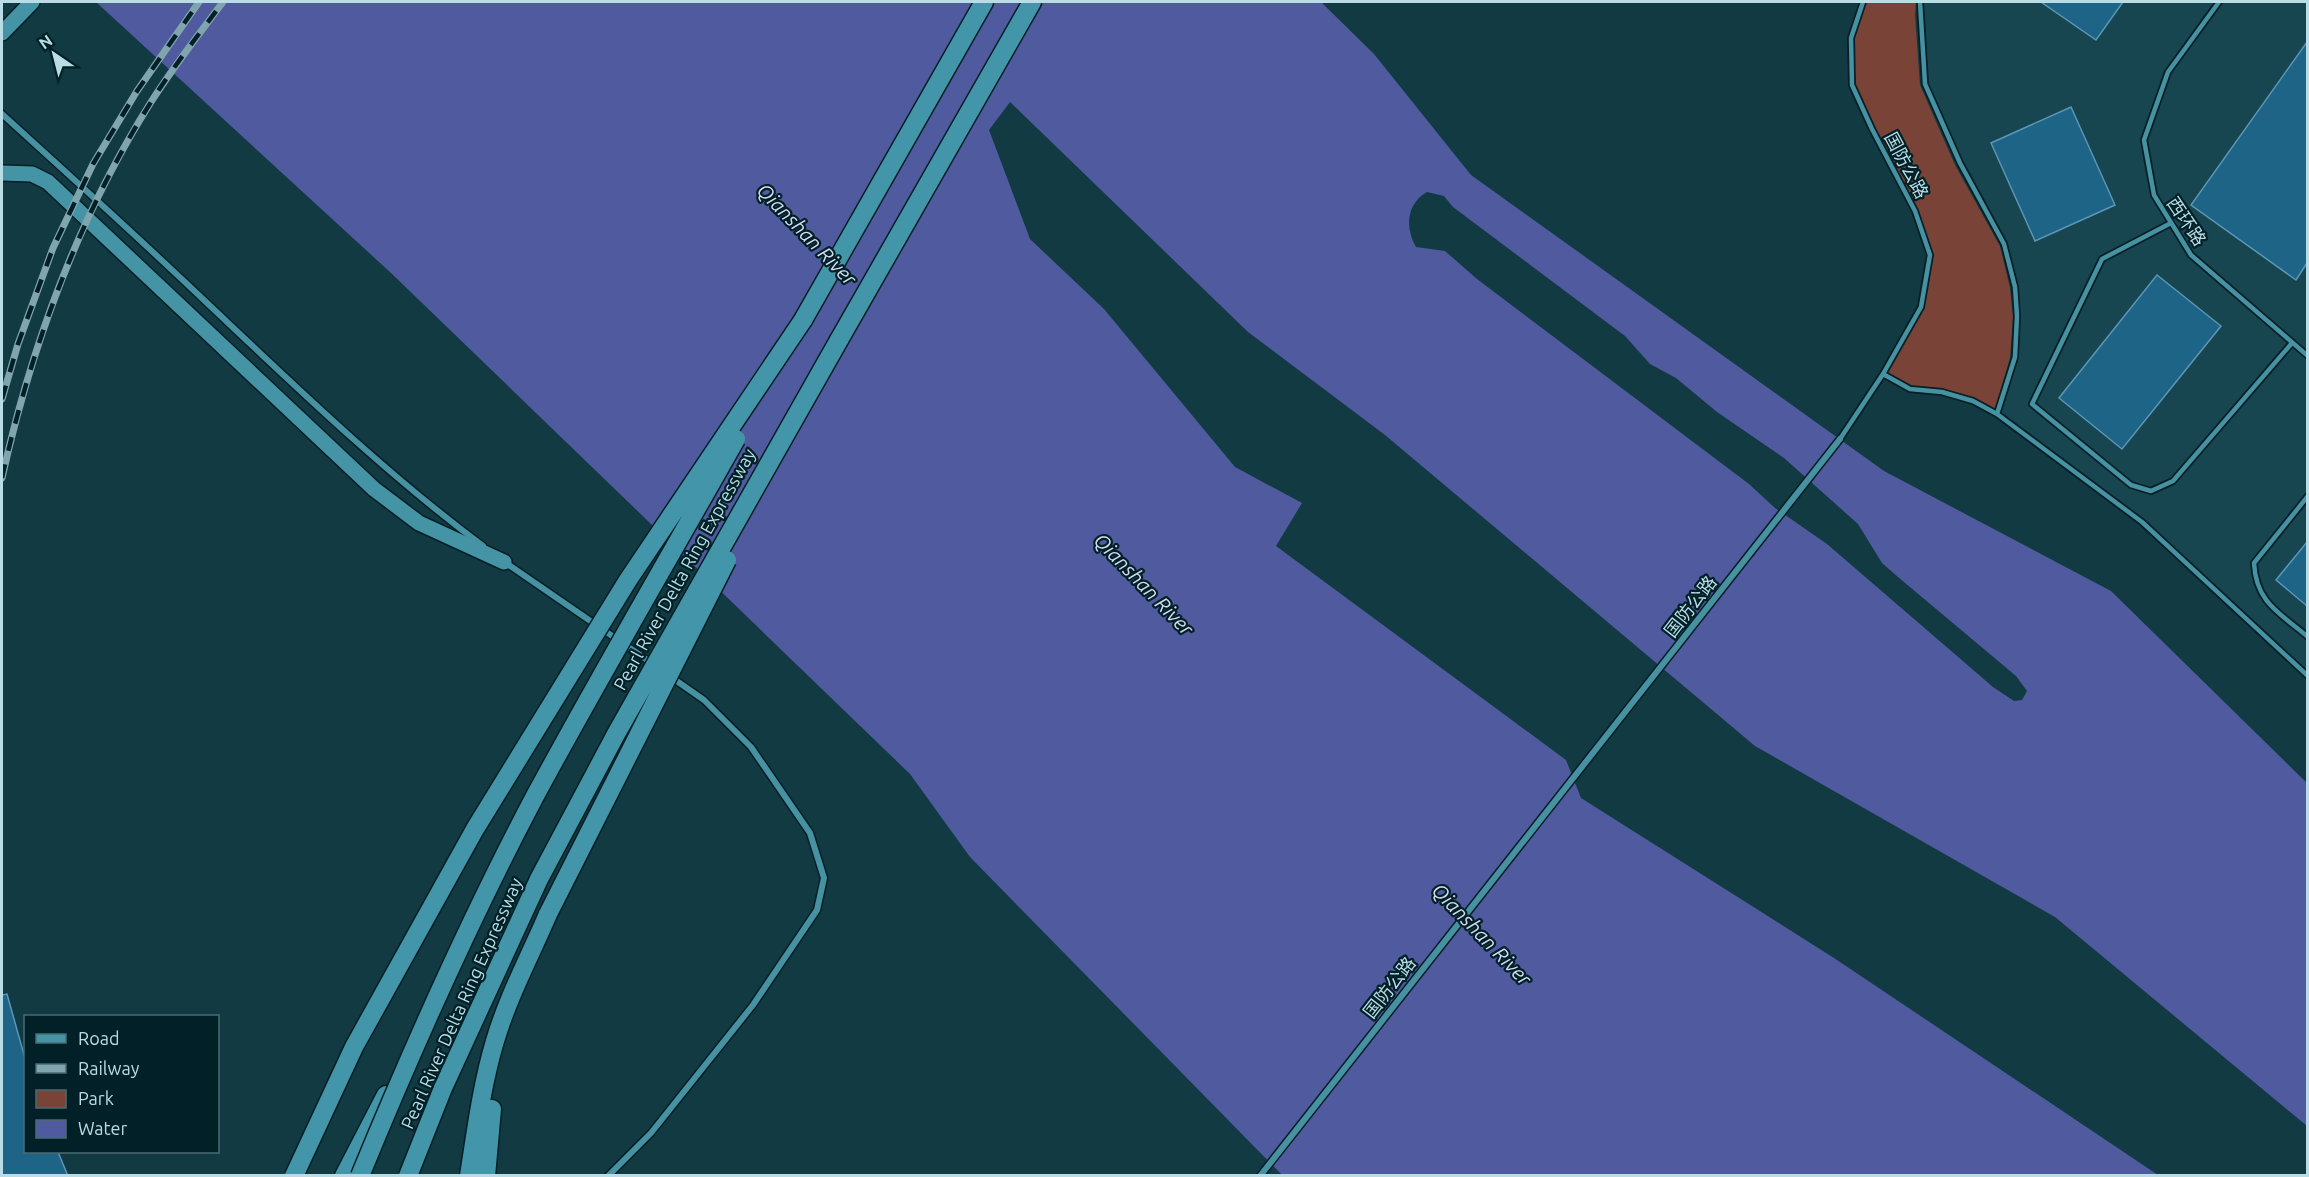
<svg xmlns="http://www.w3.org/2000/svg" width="2309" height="1177" viewBox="0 0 2309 1177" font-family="Ubuntu,'Noto Sans SC',sans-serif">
<rect width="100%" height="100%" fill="#113a43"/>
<path fill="#174651" d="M1920,2H2307V676L2142,522L1997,414L2015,357L2017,316L2015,287L2004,244L1960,163L1925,84Z"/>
<path fill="#794437" d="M1864,2H1916L1915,15L1920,85L1955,165L2000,246L2010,288L2013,317L2010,358L1995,410L1974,397L1940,388L1913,386L1887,373L1924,308L1933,254L1918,211L1854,85L1853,38Z"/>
<path fill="#505a9e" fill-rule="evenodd" d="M96,2H1321L1374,54L1471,175L1884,471L2111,591L2307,783V1126L2055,917L1755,746L1385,435L1248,332L1010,102L989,130L1030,239L1104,309L1235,467L1302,503L1276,546L1566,760L1581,798L1834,958L2158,1175H1282L970,857L910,774L391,273ZM1427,192L1444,196L1453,207L1625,336L1650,364L1676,378L1717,412L1784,458L1858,524L1882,563L1898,577L2016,676L2027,691L2022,700L2014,701L1993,687L1827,544L1775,508L1749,484L1477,279L1445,251L1416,247C1405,228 1406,204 1427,192Z"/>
<path fill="#1e6487" stroke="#5c96b7" stroke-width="1.5" d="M2041,2H2123L2096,40Z
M2307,42V263L2296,280L2191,205Z
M2071,107L2115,205L2035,241L1991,143Z
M2157,275L2221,326L2122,449L2059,398Z
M2307,542V606L2276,580Z
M7,994L26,1062V1152H58L68,1176H2V995Z"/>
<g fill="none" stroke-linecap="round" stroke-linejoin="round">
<g stroke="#071f25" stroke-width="8">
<path id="service" d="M1920,2L1925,84L1960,163L2004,244L2015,287L2017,316L2015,357L1997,414
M2219,2L2168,72L2144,140L2154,195L2191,255L2308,356
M2171,223L2102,259L2032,404L2131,485L2151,491L2173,481L2292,343
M1883,374L1910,389L1942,392L1973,401L1997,414L2142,522L2308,676
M1840,439L1883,374L1921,307L1930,255L1915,211L1872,129L1852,85L1851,38L1863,2
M2308,496L2254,563C2256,603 2280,613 2308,637"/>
</g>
<g stroke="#071f25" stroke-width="9">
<path id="minor" d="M2,114C70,176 139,238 206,302C296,387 384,472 483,546
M506,563L653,664
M608,1176L651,1133L753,1005L817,910L824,878L810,833L751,747L704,700L671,677
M1260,1176L1840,439"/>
</g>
<g stroke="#071f25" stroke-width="18">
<path id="primary" d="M2,33L32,2
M2,173L32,174L48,182L374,489L419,523L504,562"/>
</g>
<g stroke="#071f25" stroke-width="21">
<path id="motorway" d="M803,320L984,2
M839,340L1032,2
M344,1176L386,1095
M469,1176C476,1131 482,1084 495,1041C508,997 530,956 548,914
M486,1176L492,1109"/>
</g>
<use href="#service" stroke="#4691a2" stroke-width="4.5"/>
<use href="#minor" stroke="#4691a2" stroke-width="6"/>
<use href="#primary" stroke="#4494a6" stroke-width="15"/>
<use href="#motorway" stroke="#4396a9" stroke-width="18"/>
<g stroke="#80a5ae" stroke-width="7">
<path id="rail" d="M2,399L18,344L53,248L93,164L137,91L199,2
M2,478C31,347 79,216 151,102C173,67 199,34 223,2"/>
</g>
<use href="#rail" stroke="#012027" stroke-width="4.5" stroke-dasharray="14" stroke-linecap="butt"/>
<g stroke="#071f25" stroke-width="21" stroke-linecap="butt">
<path id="motorway-bridge" d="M548,914L727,560
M294,1176L354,1047L475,829L628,580L803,320
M360,1176C413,1047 470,919 535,796C600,676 669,558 736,439
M408,1176L443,1088L539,879L616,734L839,340"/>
</g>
<use href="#motorway-bridge" stroke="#4396a9" stroke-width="18"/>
</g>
<g text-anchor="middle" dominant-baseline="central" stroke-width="4.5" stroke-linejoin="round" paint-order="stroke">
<g font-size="18" fill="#b9dce5" stroke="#012027">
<text transform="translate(1907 165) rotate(62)">国防公路</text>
<text transform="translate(2187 221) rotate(56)">西环路</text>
<text transform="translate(684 569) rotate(-61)">Pearl River Delta Ring Expressway</text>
<text transform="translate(1690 606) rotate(-52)">国防公路</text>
<text transform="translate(1389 987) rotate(-52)">国防公路</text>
<text transform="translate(461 1003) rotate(-66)">Pearl River Delta Ring Expressway</text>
</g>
<g font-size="20" font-style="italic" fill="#d5daee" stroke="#012027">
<text transform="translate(807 234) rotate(46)">Qianshan River</text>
<text transform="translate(1144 584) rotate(46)">Qianshan River</text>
<text transform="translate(1482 934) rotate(46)">Qianshan River</text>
</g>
</g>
<rect width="2309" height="1177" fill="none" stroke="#b9dce5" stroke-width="6"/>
<rect x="24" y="1015" width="195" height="138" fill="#012027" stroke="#4b6b73" stroke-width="1.5"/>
<rect x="36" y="1034" width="30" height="9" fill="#4494a6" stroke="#4b6b73" stroke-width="1.5"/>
<text x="78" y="1045" font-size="18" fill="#b9dce5">Road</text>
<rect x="36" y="1064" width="30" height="9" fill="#80a5ae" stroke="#4b6b73" stroke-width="1.5"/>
<text x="78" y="1075" font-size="18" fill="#b9dce5">Railway</text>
<rect x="36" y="1090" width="30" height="18" fill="#794437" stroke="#4b6b73" stroke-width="1.5"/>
<text x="78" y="1105" font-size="18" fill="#b9dce5">Park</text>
<rect x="36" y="1120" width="30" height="18" fill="#505a9e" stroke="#4b6b73" stroke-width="1.5"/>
<text x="78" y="1135" font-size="18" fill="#b9dce5">Water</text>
<g transform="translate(54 54) rotate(325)" stroke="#012027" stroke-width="4.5" paint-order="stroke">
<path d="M0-4.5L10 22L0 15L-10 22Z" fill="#b9dce5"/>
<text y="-9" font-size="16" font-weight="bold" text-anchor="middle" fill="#b9dce5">N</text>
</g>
</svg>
